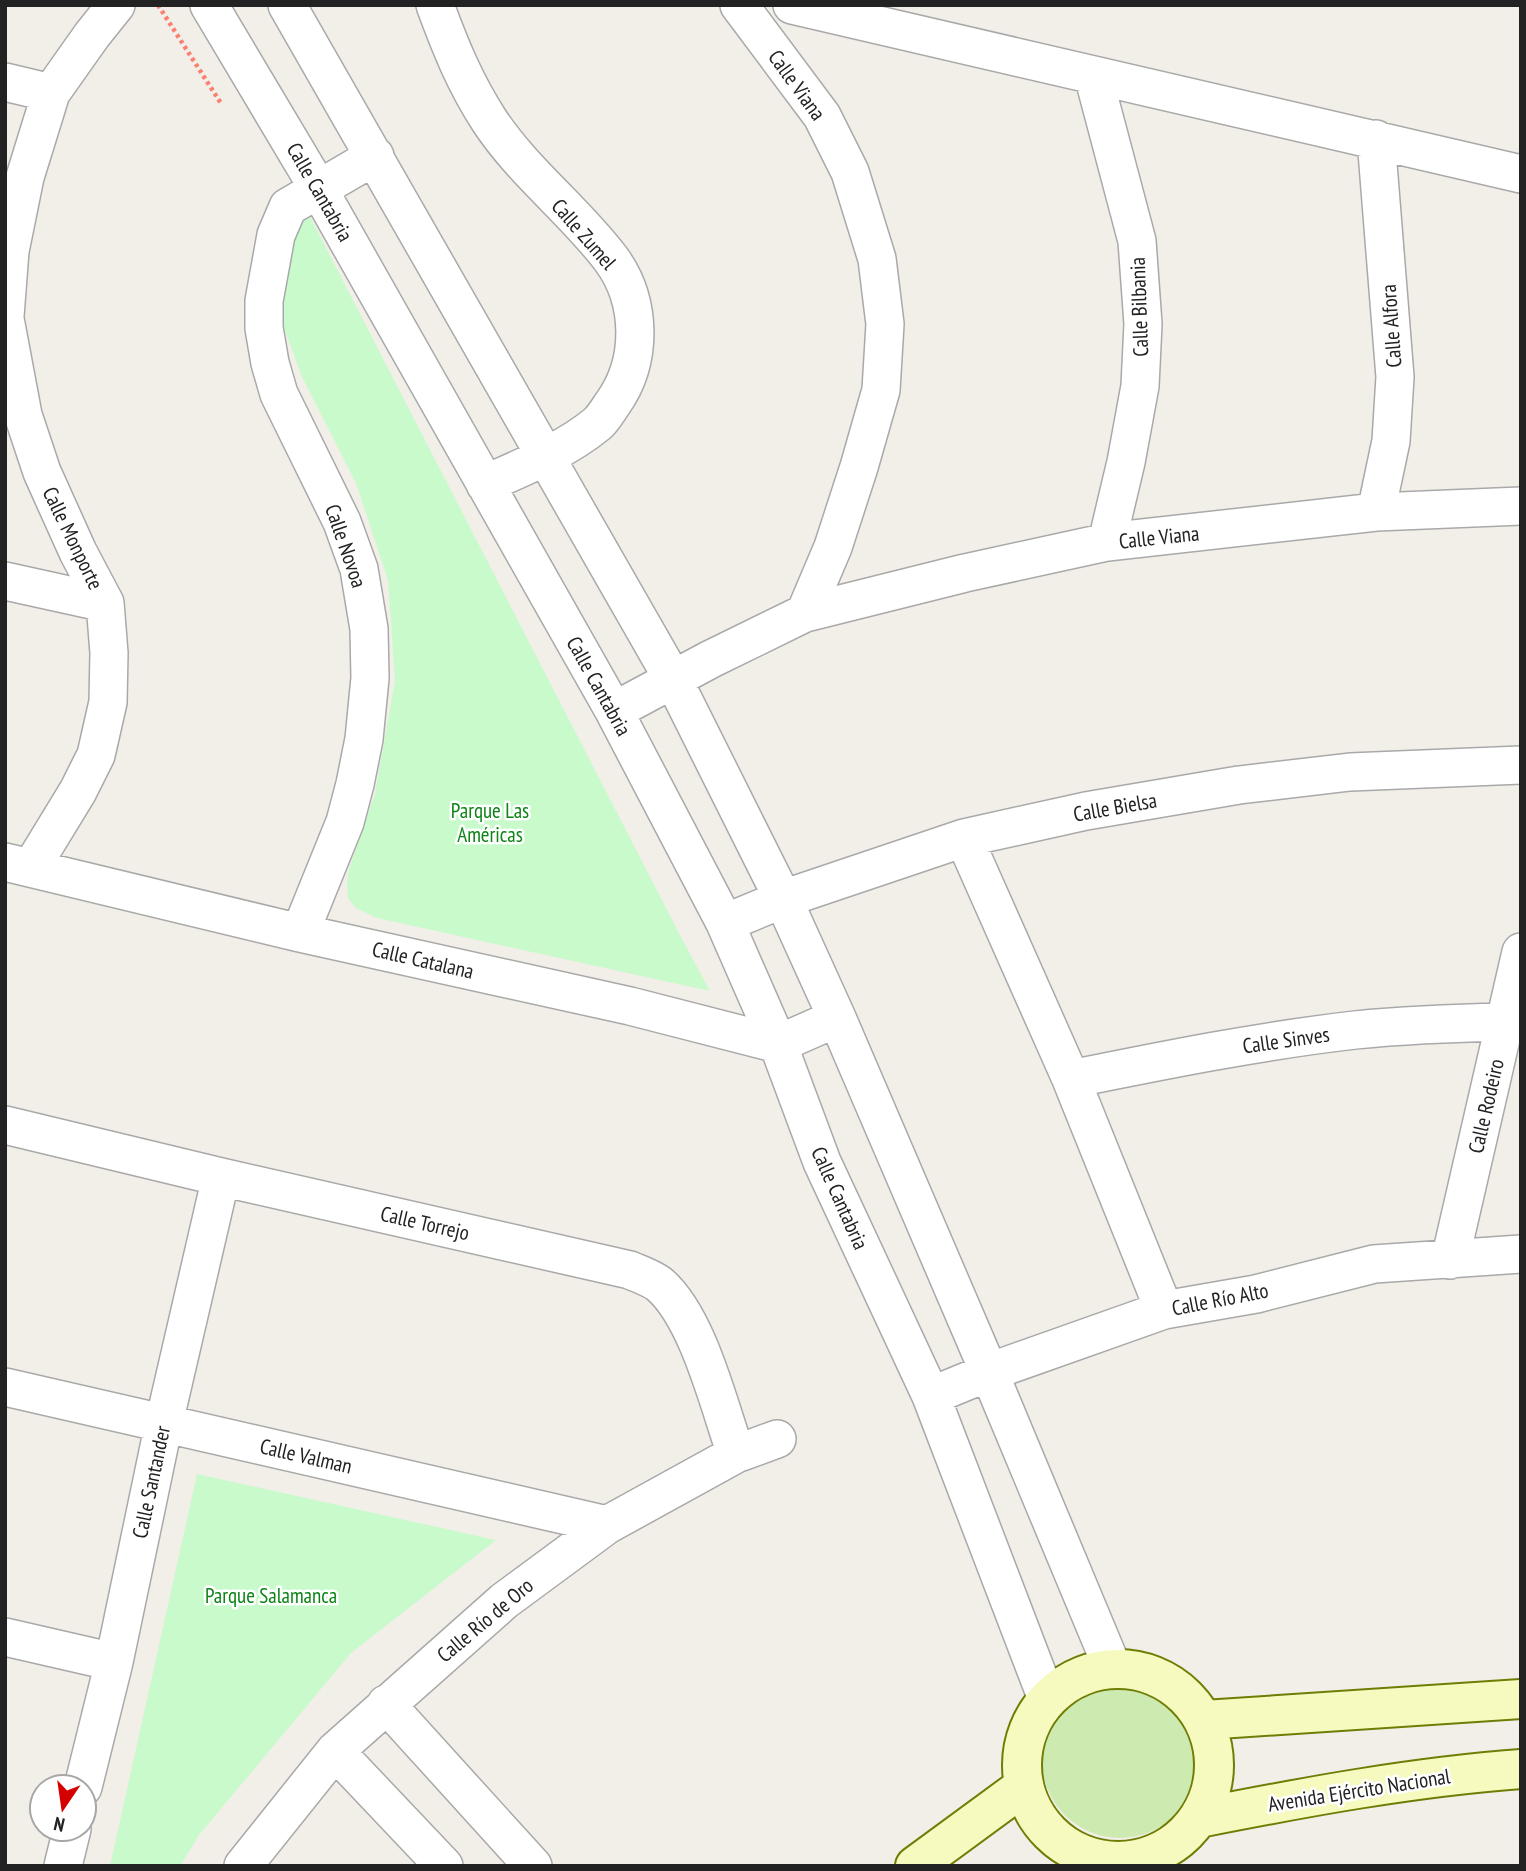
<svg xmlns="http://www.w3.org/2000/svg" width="1526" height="1871" viewBox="0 0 1526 1871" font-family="'PT Sans Narrow',sans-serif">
<rect width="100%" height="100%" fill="#f2efe9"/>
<path fill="#cdebb0" d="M1042 1760a78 78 0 1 1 156 0a78 78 0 1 1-156 0Z"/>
<path fill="#c8facc" d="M307,211L681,937L710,991L377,918L356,908L348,898L347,883L349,869L375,794L395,680L388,580L356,483L302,377L280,317V260Z
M197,1474L496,1540L351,1653L199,1835L180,1866H110Z"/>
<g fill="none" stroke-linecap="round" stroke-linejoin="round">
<g stroke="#a9a9a9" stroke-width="40">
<path id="street" d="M209,5L318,188L614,711L725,923L778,1044L822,1162L931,1396L1047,1699
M287,5L674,681L783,899L837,1018L989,1372L1113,1669
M435,5C450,46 465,83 489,120C523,172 574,210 611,259C642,301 643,361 613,403C608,410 603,419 597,424C564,451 523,467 485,484
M739,5L822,116L850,172L877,259L885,324L881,390L859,467L833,547L805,613
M792,5L1521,174
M1093,75L1137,241L1143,324L1140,386L1126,462L1107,542
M5,82L51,93
M5,316L10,251L25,177L51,93L92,35L116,5
M5,319L23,415L42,472L78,552L105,603L109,653L108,702L96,755L78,791L31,868
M1376,512L1391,441L1395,377L1376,139
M5,581L105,603
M614,711L711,659L805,613L965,573L1107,542L1376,512L1521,506
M964,838L1071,1079L1164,1310
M5,862L300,933L630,1006L778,1044L837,1018
M725,923L783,899L964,838L1086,811L1239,785L1350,772L1521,765
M300,933L345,822L355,784L364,739L370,678L369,629L359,569L342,522L279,394L270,363L264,328V301L276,235L288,207L375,156
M1071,1079C1165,1060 1259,1041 1355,1030C1405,1025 1455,1023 1505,1022
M5,1125L221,1177L630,1270C639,1274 651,1278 659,1284C698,1317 719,1406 736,1454
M1450,1260L1521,952
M5,1387L607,1525
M931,1396L989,1372L1164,1310L1256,1294L1374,1264L1521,1254
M5,1637L114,1662
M386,1704L533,1866
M335,1751L444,1866
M83,1787L114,1662L164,1423L221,1177
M1132,1860L1134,1866
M63,1866L72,1829
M243,1866L335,1751L504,1601L607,1525L736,1454L777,1439"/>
</g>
<g stroke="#707d05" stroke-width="42">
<path id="secondary" d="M1022 1765a96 96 0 1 1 192 0a96 96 0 1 1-192 0Z
M1204,1720L1521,1699
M1199,1818C1305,1797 1413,1777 1521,1769
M915,1866L1024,1786"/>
</g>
<path stroke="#fa8072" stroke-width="4.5" stroke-dasharray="3.5 3.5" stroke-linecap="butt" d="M158,5L222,105"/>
<use href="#street" stroke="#fff" stroke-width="37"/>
<use href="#secondary" stroke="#f7fabf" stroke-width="38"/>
</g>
<g text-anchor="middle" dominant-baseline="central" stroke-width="5" stroke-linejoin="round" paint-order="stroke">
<g font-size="21" fill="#222" stroke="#fff">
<text transform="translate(797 85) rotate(54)">Calle Viana</text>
<text transform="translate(320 192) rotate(60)">Calle Cantabria</text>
<text transform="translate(584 234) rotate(49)">Calle Zumel</text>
<text transform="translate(1139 307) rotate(-92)">Calle Bilbania</text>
<text transform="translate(1391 326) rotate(-94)">Calle Alfora</text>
<text transform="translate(1159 537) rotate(-6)">Calle Viana</text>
<text transform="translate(73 538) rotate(64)">Calle Monporte</text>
<text transform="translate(346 546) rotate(71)">Calle Novoa</text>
<text transform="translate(599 686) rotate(61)">Calle Cantabria</text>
<text transform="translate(1115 807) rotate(-10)">Calle Bielsa</text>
<text transform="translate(423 960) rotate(13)">Calle Catalana</text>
<text transform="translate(1286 1040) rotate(-8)">Calle Sinves</text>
<text transform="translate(1486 1106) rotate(-77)">Calle Rodeiro</text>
<text transform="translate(840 1198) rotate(66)">Calle Cantabria</text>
<text transform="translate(425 1223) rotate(13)">Calle Torrejo</text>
<text transform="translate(1220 1299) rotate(-11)">Calle Río Alto</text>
<text transform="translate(306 1456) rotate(13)">Calle Valman</text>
<text transform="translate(151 1482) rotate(-78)">Calle Santander</text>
<text transform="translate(485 1620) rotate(-40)">Calle Río de Oro</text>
<text transform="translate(1359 1790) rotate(-9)">Avenida Ejército Nacional</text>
</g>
<g font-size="21" fill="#0c8416" stroke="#fff">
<text x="490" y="810">Parque Las<tspan x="490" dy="24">Américas</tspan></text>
<text x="271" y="1595">Parque Salamanca</text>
</g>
</g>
<rect width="1526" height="1871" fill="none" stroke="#222222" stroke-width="14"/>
<g transform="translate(63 1808) rotate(193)"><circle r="33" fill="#ffffff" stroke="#a7a7a7" stroke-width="2"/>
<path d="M0-5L12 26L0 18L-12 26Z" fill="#d40000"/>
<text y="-10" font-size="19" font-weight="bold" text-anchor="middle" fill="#222222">N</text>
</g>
</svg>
